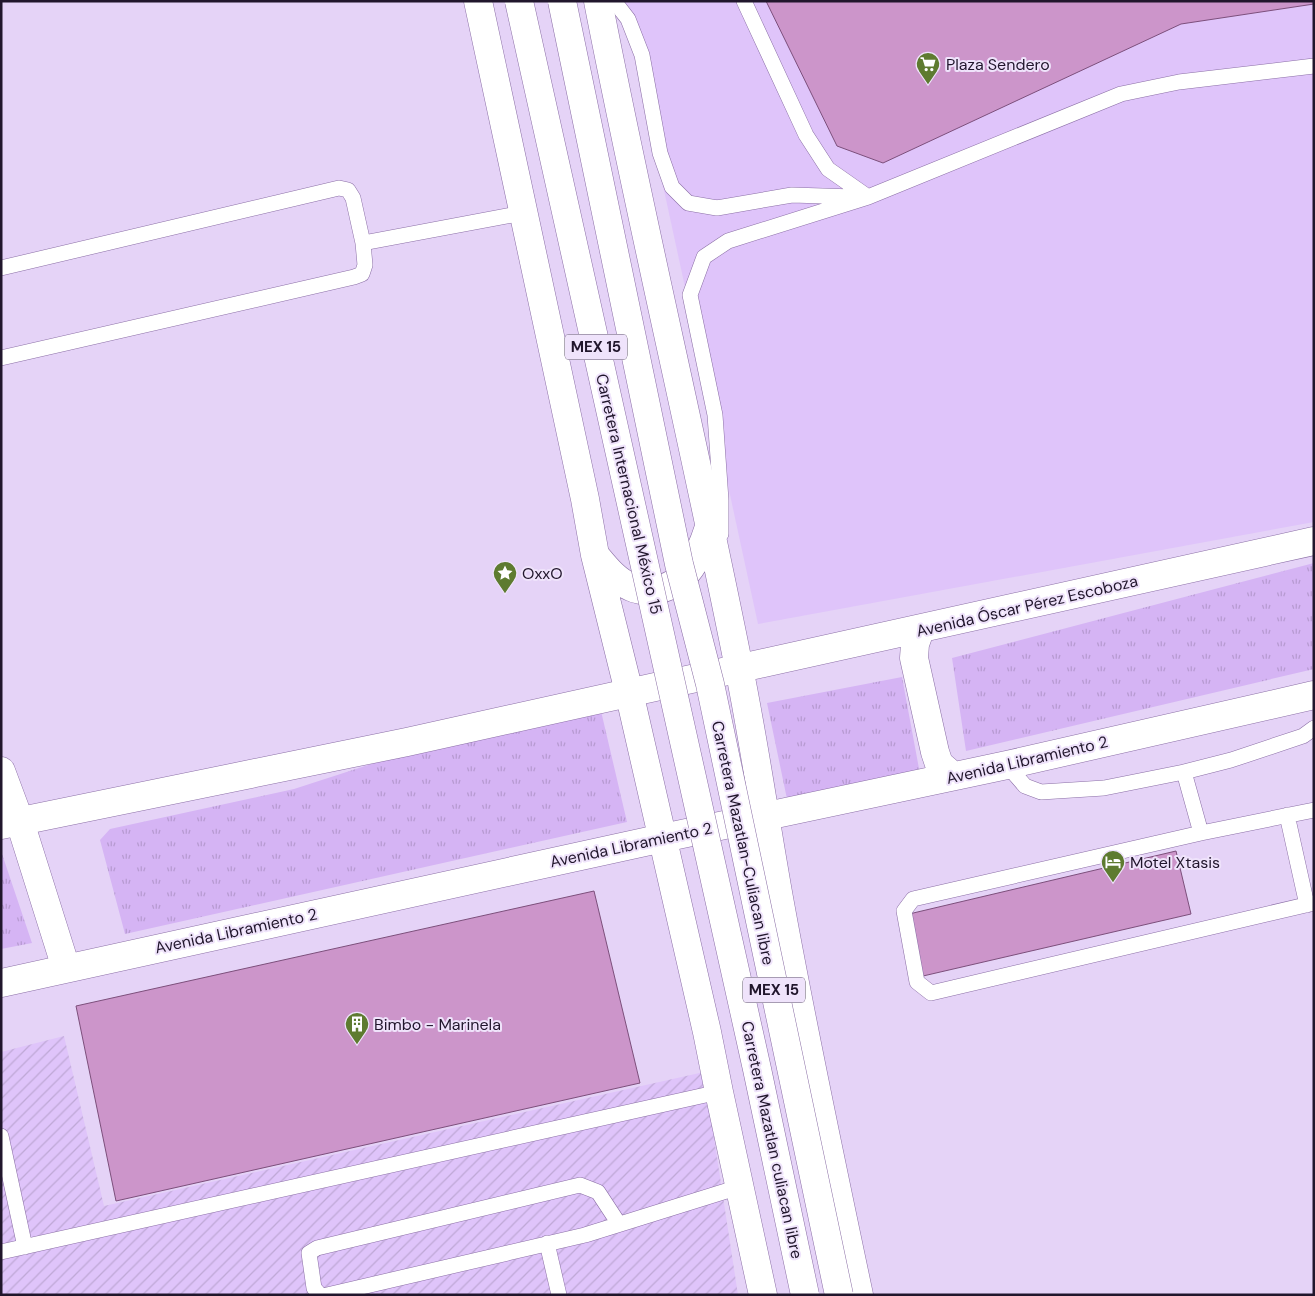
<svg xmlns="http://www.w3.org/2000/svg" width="1315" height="1296" viewBox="0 0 1315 1296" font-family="'DM Sans',sans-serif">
<defs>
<pattern id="industrial-furrows" width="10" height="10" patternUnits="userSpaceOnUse" patternTransform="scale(1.25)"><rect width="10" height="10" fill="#dfc4fa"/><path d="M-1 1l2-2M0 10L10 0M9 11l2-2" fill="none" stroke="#bfa8d6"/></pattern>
<pattern id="grass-tufts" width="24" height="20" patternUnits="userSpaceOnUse" patternTransform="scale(1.25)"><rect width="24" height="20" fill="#d5b4f4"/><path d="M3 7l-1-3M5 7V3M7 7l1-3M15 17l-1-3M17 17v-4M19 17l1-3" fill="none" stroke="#b79ad1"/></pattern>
</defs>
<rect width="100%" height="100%" fill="#e5d3f7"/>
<path fill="#dfc4fa" d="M623,1H1314V522L758,624Z"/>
<path fill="url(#industrial-furrows)" d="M64,1036L104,1206L704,1072L738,1295H1V1052Z"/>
<path fill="url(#grass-tufts)" d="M1314,563V669L966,751L952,658Z
M902,677L920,774L787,799L767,703Z
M601,711L627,822L125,934L100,840L110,829L294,789L430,745Z
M1,851L32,943L1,949Z"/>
<path fill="#cc95ca" stroke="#7c4f7b" d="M766,1H1314V4L1181,24L883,163L837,146Z
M1176,851L1191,914L923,976L909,914Z
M594,891L640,1083L116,1201L76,1006Z"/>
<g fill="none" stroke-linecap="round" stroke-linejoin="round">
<g stroke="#8b6fa6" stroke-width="16">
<path id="lane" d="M614,1L628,19L642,55L660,153L672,187L688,203L717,208L792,195L854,197
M744,1L806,135L828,169L868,197
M1,268L339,188L348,190L353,198L363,243
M1,358L354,277L362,274L365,265L363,243L523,213
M721,534V500L715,415L690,295L704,257L728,241L868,197L1121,94L1179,82L1314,66
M1007,765L1025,786L1041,792L1104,788L1184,772L1231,760L1303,736L1314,728
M1184,772L1201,833
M1314,810L1201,833L913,899L904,911L917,982L931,993L1314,903
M1287,815L1307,905
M1,1136L25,1247
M547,1243L559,1295
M1,1252L719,1092
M320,1295L314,1288L309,1253L317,1248L580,1185L598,1192L619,1224
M327,1295L585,1235L739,1187"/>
</g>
<g stroke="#8b6fa6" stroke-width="29">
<path id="street" d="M1,771L20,822L66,968"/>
</g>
<g stroke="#8b6fa6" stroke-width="29">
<path id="secondary" d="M478,1L585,499L595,555L629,692L707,1032L719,1092L763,1295
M598,1C641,223 694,442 738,663C754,741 765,820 779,898C803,1031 831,1163 859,1295
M596,556C606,568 616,581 631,587C638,591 645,590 653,590C687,587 700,555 709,527"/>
</g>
<g stroke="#8b6fa6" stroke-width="29">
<path id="primary" d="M920,630L915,644L914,658L935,752L939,764L953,776
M1,825L407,742L1314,541
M1,983L663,838L1007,765L1314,695"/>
</g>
<use href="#lane" stroke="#fff" stroke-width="15"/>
<use href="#street" stroke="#fff" stroke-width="28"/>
<use href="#secondary" stroke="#fff" stroke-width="28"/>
<use href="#primary" stroke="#fff" stroke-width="28"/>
<g stroke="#8b6fa6" stroke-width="29" stroke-linecap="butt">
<path id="highway-bridge" d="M519,1L757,1069L805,1295
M562,1L679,564L710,684L839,1295"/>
</g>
<use href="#highway-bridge" stroke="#fff" stroke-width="28"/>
</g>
<defs>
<g id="supermarket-pin" transform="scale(1.25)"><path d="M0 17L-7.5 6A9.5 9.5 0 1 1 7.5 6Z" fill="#5e7b30" stroke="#efe3fb"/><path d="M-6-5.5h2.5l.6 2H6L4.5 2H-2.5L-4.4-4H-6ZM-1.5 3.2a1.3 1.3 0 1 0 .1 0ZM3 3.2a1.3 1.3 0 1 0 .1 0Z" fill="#fff"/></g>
<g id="sight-pin" transform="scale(1.25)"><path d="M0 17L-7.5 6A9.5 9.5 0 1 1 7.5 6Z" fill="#5e7b30" stroke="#efe3fb"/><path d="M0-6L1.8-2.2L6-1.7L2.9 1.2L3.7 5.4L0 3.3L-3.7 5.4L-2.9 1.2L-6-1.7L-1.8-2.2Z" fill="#fff"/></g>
<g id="hotel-pin" transform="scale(1.25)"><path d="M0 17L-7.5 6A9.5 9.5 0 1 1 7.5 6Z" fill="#5e7b30" stroke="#efe3fb"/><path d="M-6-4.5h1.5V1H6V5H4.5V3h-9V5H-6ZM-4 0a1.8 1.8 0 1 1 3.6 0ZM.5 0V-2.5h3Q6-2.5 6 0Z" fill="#fff"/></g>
<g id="building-pin" transform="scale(1.25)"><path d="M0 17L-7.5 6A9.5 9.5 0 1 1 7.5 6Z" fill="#5e7b30" stroke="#efe3fb"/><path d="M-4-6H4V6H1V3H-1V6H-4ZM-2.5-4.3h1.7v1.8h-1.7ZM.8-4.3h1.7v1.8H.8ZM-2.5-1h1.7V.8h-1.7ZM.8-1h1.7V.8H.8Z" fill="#fff"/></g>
</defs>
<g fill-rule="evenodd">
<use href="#supermarket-pin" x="928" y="64"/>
<use href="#sight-pin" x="505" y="573"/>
<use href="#hotel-pin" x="1113" y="862"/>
<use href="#building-pin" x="357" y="1024"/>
</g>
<g text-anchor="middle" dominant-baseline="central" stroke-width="4" stroke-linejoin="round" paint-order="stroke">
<g fill="#efe3fb" stroke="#5f546a" stroke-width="1">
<rect x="565" y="334.5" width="62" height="25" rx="4"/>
<rect x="743" y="977.5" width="62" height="25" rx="4"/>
</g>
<g font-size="15" font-weight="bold" fill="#21162c">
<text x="596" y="347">MEX 15</text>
<text x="774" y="990">MEX 15</text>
</g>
<g font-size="16" fill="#21162c" stroke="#efe3fb" text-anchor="start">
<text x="946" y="64">Plaza Sendero</text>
<text x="522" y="573">OxxO</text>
<text x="1130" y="862">Motel Xtasis</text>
<text x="374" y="1024">Bimbo - Marinela</text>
</g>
<g font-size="16" fill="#21162c" stroke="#efe3fb">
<text transform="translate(629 494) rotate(77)">Carretera Internacional México 15</text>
<text transform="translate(1027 606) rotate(-13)">Avenida Óscar Pérez Escoboza</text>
<text transform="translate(1027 760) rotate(-13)">Avenida Libramiento 2</text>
<text transform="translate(743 843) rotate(78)">Carretera Mazatlan-Culiacan libre</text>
<text transform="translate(631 845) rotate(-12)">Avenida Libramiento 2</text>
<text transform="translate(236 931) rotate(-12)">Avenida Libramiento 2</text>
<text transform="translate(772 1140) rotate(78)">Carretera Mazatlan culiacan libre</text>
</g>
</g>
<rect width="1315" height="1296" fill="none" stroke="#21162c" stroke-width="5"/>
</svg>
